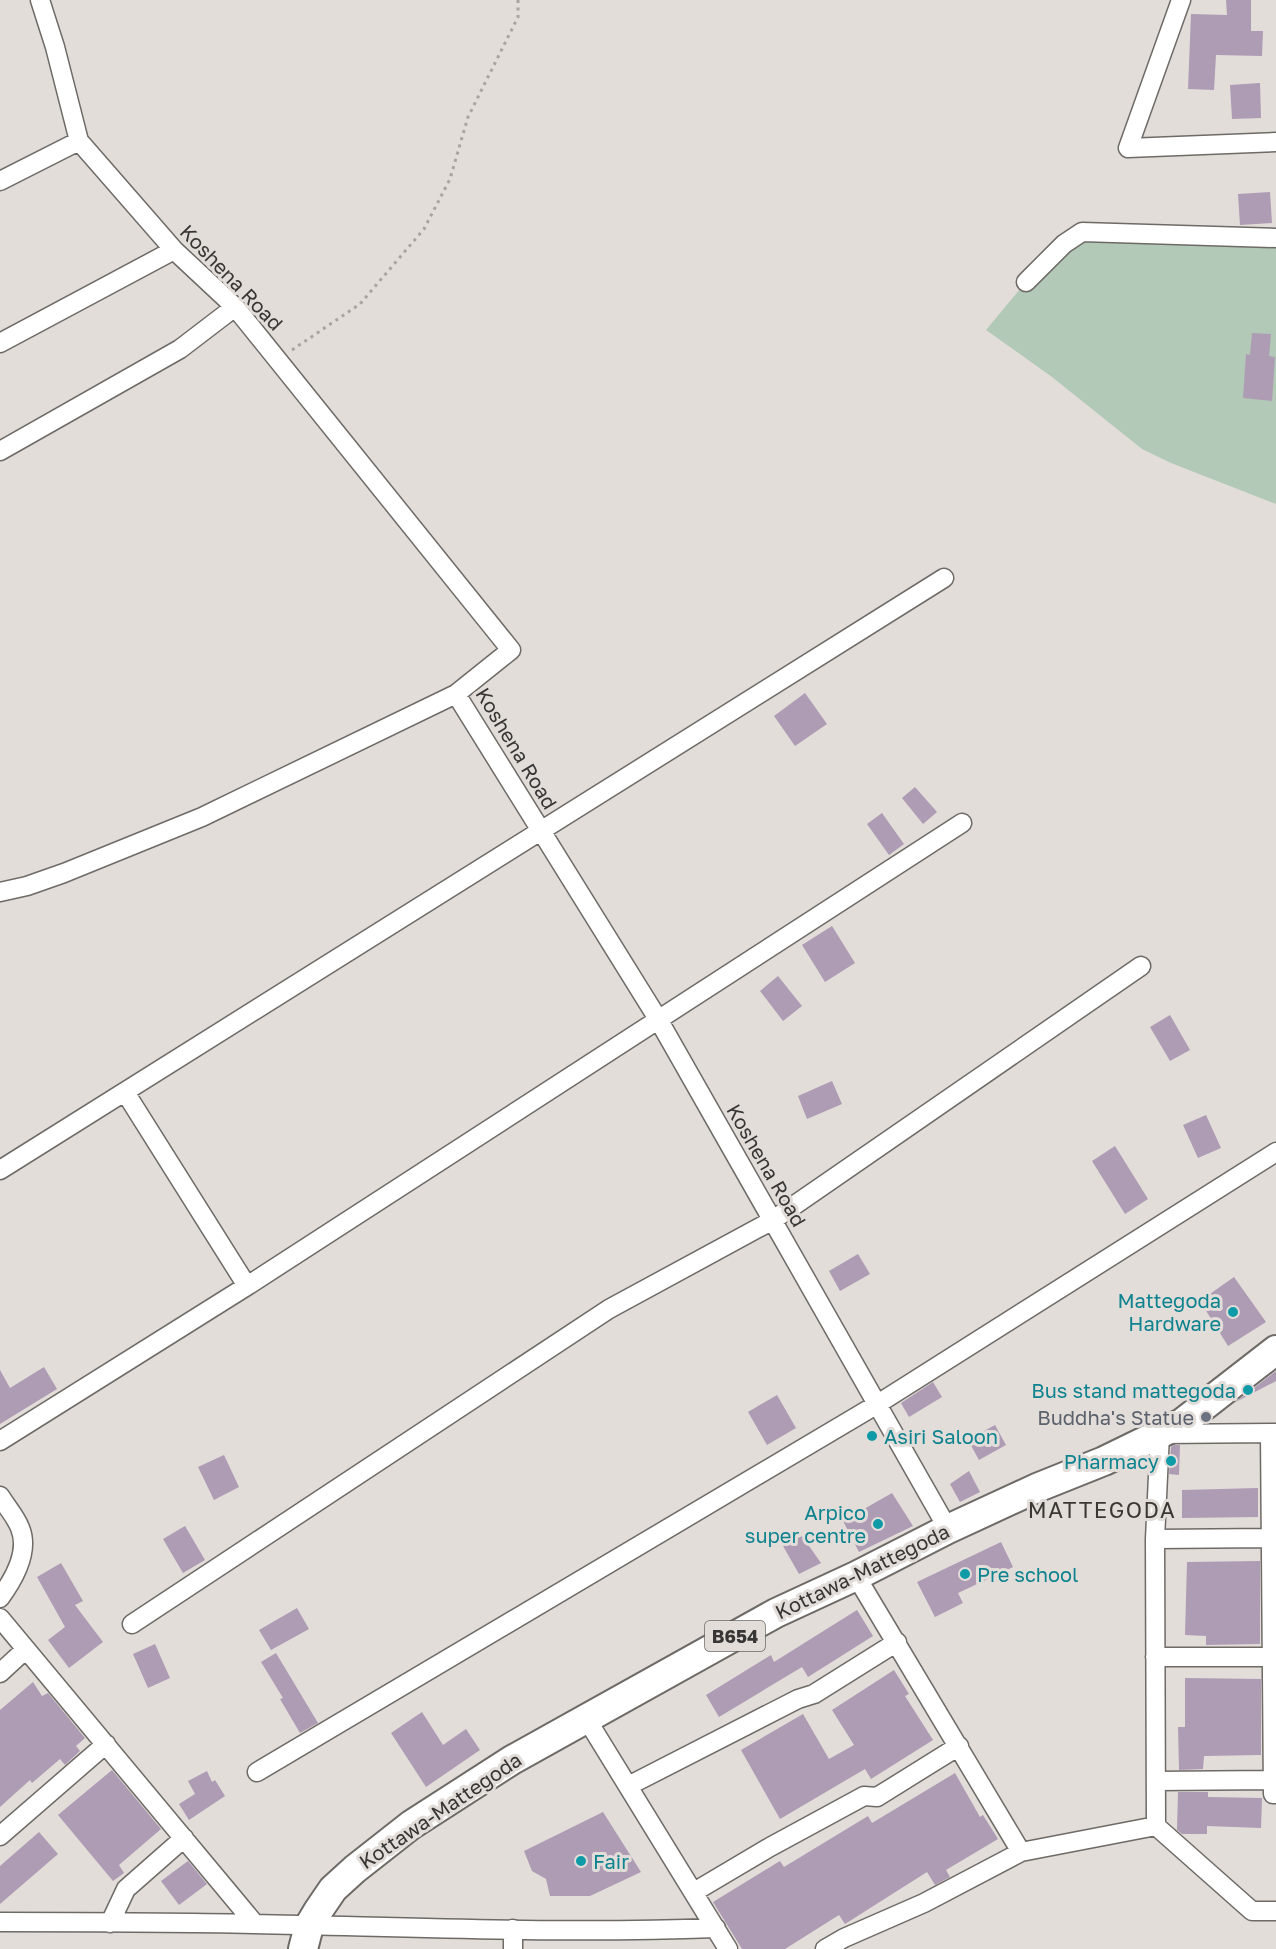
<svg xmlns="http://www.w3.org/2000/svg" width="1276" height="1949" viewBox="0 0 1276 1949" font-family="'Golos Text',sans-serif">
<rect width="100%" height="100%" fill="#e2ddd9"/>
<path fill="#b1c9b6" d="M1082,232L1276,238V504L1171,463L1142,449L1052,377L986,330L1026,282Z"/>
<path fill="#ae9bb4" d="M1226,0H1251V31H1263L1262,56L1216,55L1214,90L1188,89L1191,14L1227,15Z
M1260,83L1261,118L1232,119L1230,85Z
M1270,192L1272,223L1240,225L1238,194Z
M1252,333L1271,334L1269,356L1275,357L1272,401L1243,398L1246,354L1250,355Z
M805,693L827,724L795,746L774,716Z
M915,787L937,812L923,824L902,798Z
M882,813L904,844L889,855L867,824Z
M832,926L855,963L825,982L802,945Z
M778,976L802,1006L783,1021L760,991Z
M1170,1015L1190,1050L1170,1061L1150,1027Z
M832,1081L842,1104L807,1119L798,1096Z
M1206,1115L1221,1148L1198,1158L1183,1125Z
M1115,1146L1148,1199L1125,1214L1092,1161Z
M858,1254L870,1274L840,1291L829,1271Z
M1234,1277L1266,1322L1228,1346L1200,1301Z
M44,1367L57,1389L0,1424V1370L10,1388Z
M1276,1371V1381L1236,1402Z
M933,1382L942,1397L909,1417L901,1403Z
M777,1395L796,1428L767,1445L748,1412Z
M995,1425L1006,1445L979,1460L968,1440Z
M1174,1445H1180L1179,1475L1169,1474L1171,1447Z
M224,1455L239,1487L214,1500L198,1467Z
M969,1471L980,1492L960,1502L950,1484Z
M1258,1488V1517L1182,1518V1490Z
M892,1493L913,1526L859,1552L843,1521Z
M185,1526L205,1560L183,1573L163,1539Z
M802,1536L821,1563L799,1574L783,1546Z
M1001,1542L1013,1567L958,1593L963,1603L935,1617L917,1582Z
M1260,1561V1644L1206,1645V1636L1185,1635L1187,1562Z
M61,1563L83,1601L75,1605L103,1642L69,1668L48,1640L65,1627L37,1577Z
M297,1608L309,1629L271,1650L259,1630Z
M857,1610L873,1636L808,1677L802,1667L719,1717L706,1695L771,1655L774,1662Z
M155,1644L170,1678L148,1688L133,1654Z
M276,1653L318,1723L300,1733L280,1699L283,1698L261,1662Z
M894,1670L909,1694L905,1696L933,1740L871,1779L865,1769L780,1819L741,1750L803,1714L829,1759L854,1745L832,1710Z
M1185,1678L1261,1679V1755L1204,1756L1203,1769L1179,1770L1178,1727H1185Z
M33,1682L42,1696L48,1693L85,1738L76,1746L80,1751L65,1765L60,1759L32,1783L30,1780L0,1807V1710Z
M422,1712L443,1745L466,1729L480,1750L426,1787L391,1733Z
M112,1770L161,1829L119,1865L124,1873L113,1881L58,1815Z
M207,1771L212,1782L215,1780L225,1796L189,1820L179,1804L195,1794L188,1781Z
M955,1773L980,1817L983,1815L998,1839L946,1870L950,1877L935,1885L927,1872L845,1924L839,1915L785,1949H742L713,1902L780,1861L784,1867L868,1816L872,1823Z
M1178,1792H1208V1797L1262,1798L1261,1828L1207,1826V1834H1182L1177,1830Z
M603,1812L641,1872L590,1896H550L546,1879L532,1871L524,1851Z
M39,1832L58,1854L0,1904V1866Z
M188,1861L207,1884L179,1905L161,1881Z"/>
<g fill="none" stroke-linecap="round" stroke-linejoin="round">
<g stroke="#6e6a66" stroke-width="21">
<path id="minor" d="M40,0L55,47L79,141L174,250L235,307L511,650L456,694L658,1019L948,1529
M1181,0L1128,148L1276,142
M0,181L79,141
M1026,282L1064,244L1082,232L1276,238
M0,343L174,250
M0,451L180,349L235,307
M0,892L27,886L64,873L202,817L456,694
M125,1092L247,1286
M0,1170L944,578
M1276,1433L1160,1434L1155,1539L1156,1826L1252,1911H1276
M1270,1434L1273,1794H1276
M0,1441L247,1286L962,823
M0,1496C6,1506 16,1517 20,1528C30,1552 14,1579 0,1598
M1155,1539L1271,1538
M0,1618L255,1924
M132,1624L609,1309L773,1220L1141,966
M1155,1657H1272
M0,1673L26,1649
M586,1718L728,1949
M257,1772L876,1405L1276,1152
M1156,1781L1273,1780
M628,1786L798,1699L814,1694L897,1642
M0,1836L106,1744
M1021,1852L1156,1826
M694,1892L770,1847L864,1796L877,1797L959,1746
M0,1922C85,1922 169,1922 254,1924C408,1927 562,1934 716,1928
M110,1923L126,1889L184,1838
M513,1949V1929
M825,1949L844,1938L924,1903L1021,1852L856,1576"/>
</g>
<g stroke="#6e6a66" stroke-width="32">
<path id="primary" d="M303,1949L309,1926L318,1911L333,1889L355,1869L411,1825L512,1760L776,1613L856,1576L948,1529L1039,1487L1104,1461L1182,1423L1276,1350"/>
</g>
<path stroke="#a8a4a1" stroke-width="3" stroke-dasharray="3 4.5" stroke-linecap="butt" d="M292,350L360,304L424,229L450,179L468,117L518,17V0"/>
<use href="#minor" stroke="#fff" stroke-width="18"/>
<use href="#primary" stroke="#fff" stroke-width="28"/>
</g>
<g fill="#0f9aa8" stroke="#e2ddd9" stroke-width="2">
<circle cx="1233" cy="1312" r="6"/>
<circle cx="1248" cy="1390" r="6"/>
<circle cx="872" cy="1436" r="6"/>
<circle cx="1171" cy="1461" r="6"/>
<circle cx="878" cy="1524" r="6"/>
<circle cx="965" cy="1574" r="6"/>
<circle cx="581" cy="1861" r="6"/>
</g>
<circle fill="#6b7280" stroke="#e2ddd9" stroke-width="2" cx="1206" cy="1417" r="6"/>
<g text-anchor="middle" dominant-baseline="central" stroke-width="6" stroke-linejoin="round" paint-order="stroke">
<rect fill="#e2ddd9" stroke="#6a6866" stroke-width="1.5" x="705" y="1621" width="60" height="30" rx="4.5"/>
<g font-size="18" font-weight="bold" fill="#373634">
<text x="735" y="1636">B654</text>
</g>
<g font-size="20" fill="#373634" stroke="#e2ddd9">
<text transform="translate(232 277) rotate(46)">Koshena Road</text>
<text transform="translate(517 748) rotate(59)">Koshena Road</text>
<text transform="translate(767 1165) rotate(60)">Koshena Road</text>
<text transform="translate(862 1571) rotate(-26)">Kottawa-Mattegoda</text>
<text transform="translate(440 1810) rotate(-34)">Kottawa-Mattegoda</text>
</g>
<g font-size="20" fill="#0d838f" stroke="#e2ddd9" text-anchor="end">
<text x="1221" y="1300">Mattegoda<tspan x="1221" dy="23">Hardware</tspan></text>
<text x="1236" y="1390">Bus stand mattegoda</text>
<text x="884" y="1436" text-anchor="start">Asiri Saloon</text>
<text x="1159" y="1461">Pharmacy</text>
<text x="866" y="1512">Arpico<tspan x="866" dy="23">super centre</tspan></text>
<text x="977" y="1574" text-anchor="start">Pre school</text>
<text x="593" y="1861" text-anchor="start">Fair</text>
</g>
<g font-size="20" fill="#5b616d" stroke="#e2ddd9" text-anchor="end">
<text x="1194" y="1417">Buddha's Statue</text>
</g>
<g font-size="22" letter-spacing="1.5" fill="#3b3834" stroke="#e2ddd9">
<text x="1102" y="1509">MATTEGODA</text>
</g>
</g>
</svg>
